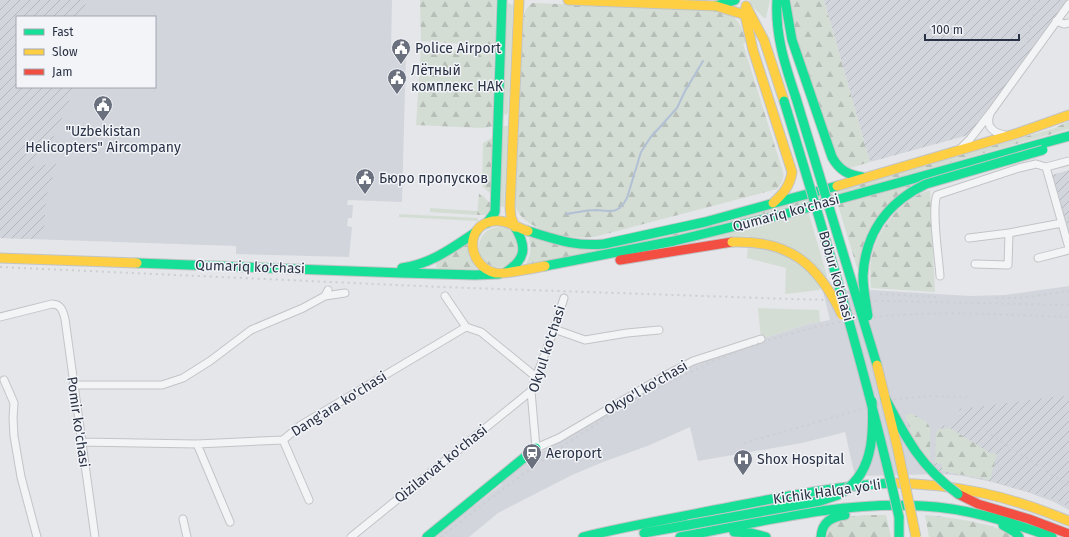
<svg xmlns="http://www.w3.org/2000/svg" width="1069" height="537" viewBox="0 0 1069 537" font-family="'Fira Sans',sans-serif">
<defs>
<pattern id="industrial-furrows" width="10" height="10" patternUnits="userSpaceOnUse"><rect width="10" height="10" fill="#d2d5dc"/><path d="M-1 1l2-2M0 10L10 0M9 11l2-2" fill="none" stroke="#b4b7be"/></pattern>
<pattern id="forest-firs" width="22" height="20" patternUnits="userSpaceOnUse"><rect width="22" height="20" fill="#d4ddd4"/><path d="M5 1l3.5 6h-7zM16 11l3.5 6h-7z" fill="#b6beb7"/></pattern>
</defs>
<rect width="100%" height="100%" fill="#e4e6e9"/>
<path fill="#d2d5dc" fill-rule="evenodd" d="M0,0H392L391,50L406,51L402,202L348,200L347,205H353L352,218H348L347,226L352,227L349,257L236,254V246L0,238ZM17,17H155V87H17Z
M1069,286V510L1054,502L1027,492L992,482L963,476L942,474L855,476L845,432L802,443L698,461L690,427L650,445L603,462L572,475L498,513L469,537H433L501,485L503,476L529,458L549,448L631,398L693,365L761,339L808,324L830,320L823,291L870,290L971,296L1005,295Z"/>
<path fill="url(#industrial-furrows)" d="M0,0H86L84,17H17V87H74L67,107L49,147L46,146L31,166L57,164L46,197L44,232H39L38,239L0,238Z
M824,0H1068L971,133L965,136L870,162Z
M1069,170V232L1052,175Z
M1061,396L1069,397V507L1056,500L993,482L962,475L934,473L936,434L937,427L954,424L960,409Z"/>
<path fill="#d4ddd4" d="M749,0H770L766,18H764L751,5Z
M508,3L513,5L508,113L505,115L503,112L507,5Z
M503,126H508L504,207L499,206Z
M430,208L477,211V215L430,212Z
M808,211L827,276L826,277L819,290L785,294L786,268L747,258L749,236L725,237L695,241Z
M399,214L478,218V221L399,217Z
M758,308L819,310L820,322L808,324L761,339Z"/>
<path fill="url(#forest-firs)" d="M420,0H496L495,46L421,41Z
M791,0H824L870,162L847,169L835,154L793,27Z
M532,3L721,10C739,17 741,25 746,42L743,44L783,172C784,179 782,184 777,189L594,237C571,240 522,231 515,205L524,14L527,8Z
M421,48L494,54L493,126L483,128L416,125Z
M1069,121V129L750,219L646,243L525,265C531,256 533,244 527,234L562,246L749,215L1011,141L1055,128Z
M493,137V196L482,186L483,143Z
M914,184L868,232L864,242L859,274L837,202Z
M930,190L935,292L871,288C870,278 870,269 871,260C877,229 900,200 930,190Z
M479,194L482,195L490,203V210L485,215H477Z
M479 247a20 20 0 1 1 40 0a20 20 0 1 1-40 0Z
M469,242V255L476,269H439L436,267V263Z
M905,414H912L927,422L930,428V468H922Z
M950,428L990,453L997,454L990,480L942,471V464L935,463L936,434L938,429Z
M865,515H886L891,537H827L829,523L840,518Z
M925,515C946,517 999,523 1015,537H929Z"/>
<g fill="none" stroke-linecap="round" stroke-linejoin="round">
<path stroke="#b2c0d5" stroke-width="2" d="M566,214C575,213 586,210 595,210C611,211 618,215 627,198L641,152L650,138L677,108L685,91L703,61"/>
<g stroke="#c2c4c7" stroke-width="9">
<path id="street" d="M1056,21L1064,24L1069,23
M990,114C985,127 994,133 1005,135
M961,148L970,139L991,112L1069,4
M1046,167L1069,248
M969,238L1009,233
M1038,258L1069,250
M975,264L1008,265L1009,233L1062,223
M940,276C939,259 931,209 937,195L1019,168L1036,164L1046,167L1069,161
M325,296L345,293
M445,296L466,327L481,332L536,377
M564,298L554,329L531,391L536,448L559,438L668,374L693,361L761,339
M0,317L52,304C61,304 63,311 65,319L95,537
M554,329L585,340L627,333L659,330
M4,380L14,403L13,418L14,436L21,477L37,537
M73,385H162L183,378L210,361L251,330L303,308L325,296L328,290
M283,440L309,500
M81,442L197,444L283,440L301,425L466,327
M197,444L230,522
M183,519L187,537
M351,537L531,391"/>
</g>
<g stroke="#c2c4c7" stroke-width="11">
<path id="fast" d="M777,0C775,35 785,65 796,98
M785,0L792,40L832,157C839,170 848,175 862,177
M716,6L735,0
M487,223L495,212L502,0
M528,231C555,239 575,247 604,244L705,222L837,186
M137,263L403,273L475,275L499,274
M545,266L674,241L781,215L1069,136
M402,268C431,264 452,248 476,232
M506,272C526,259 527,247 515,227
M899,517V537
M1003,525L1015,532L1019,537
M734,532L751,533L766,537
M644,533L688,525
M427,537L536,448
M583,537C628,526 675,518 720,509C777,498 834,486 892,483
M680,537C760,522 841,501 923,506C967,508 1010,522 1052,537
M821,537C822,522 831,517 845,515"/>
</g>
<g stroke="#c2c4c7" stroke-width="11">
<path id="slow" d="M568,0L716,6L752,17
M746,6L745,15L753,50L792,172C790,186 783,194 773,203
M746,6L764,40L784,101
M837,186L1018,133L1069,115
M515,227L511,217L510,207L519,0
M528,231C517,228 506,219 493,221C463,226 468,267 496,273C504,274 535,268 545,266
M0,258L137,263
M892,483C957,484 1009,496 1069,521"/>
</g>
<g stroke="#c2c4c7" stroke-width="11">
<path id="jam" d="M620,260L732,242
M958,494L978,504L1029,519L1069,534"/>
</g>
<use href="#street" stroke="#f3f4f6" stroke-width="7"/>
<use href="#fast" stroke="#16e098" stroke-width="9"/>
<use href="#slow" stroke="#ffcf43" stroke-width="9"/>
<use href="#jam" stroke="#f24e42" stroke-width="9"/>
<path stroke="#ccced1" stroke-width="2" stroke-dasharray="2 4" stroke-linecap="butt" d="M1026,45L1037,0
M0,267L441,287L791,299L1069,305
M880,294L938,297
M996,298H1021L1069,291
M981,428L1069,486
M744,443L897,399L931,396L967,397
M441,537C571,435 706,336 876,317C940,310 1005,315 1069,317"/>
<g stroke="#c0c3c7" stroke-width="11" stroke-linecap="butt">
<path id="fast-bridge" d="M796,98L877,365
M784,101C826,239 867,376 899,517
M868,316C866,303 863,289 863,276C865,233 888,202 926,184L1043,150
M885,398C906,438 920,466 958,494
M688,525L820,501C826,499 832,497 838,495C873,476 874,436 872,401"/>
</g>
<g stroke="#c0c3c7" stroke-width="11" stroke-linecap="butt">
<path id="slow-bridge" d="M732,242C790,240 818,264 842,315
M877,365L897,446L916,537"/>
</g>
<use href="#fast-bridge" stroke="#16e098" stroke-width="9"/>
<use href="#slow-bridge" stroke="#ffcf43" stroke-width="9"/>
</g>
<defs>
<g id="civic-pin" transform="scale(1)"><path d="M0 17L-7.5 6A9.5 9.5 0 1 1 7.5 6Z" fill="#6a707e" stroke="#f2f4f8"/><path d="M-.6-6.5H3V-4.5H.6V-3L4-1V1h2V6H-6V1h2V-1L-.6-3ZM-1.2 2.5V6h2.4V2.5Z" fill="#fff"/></g>
<g id="station-pin" transform="scale(1)"><path d="M0 17L-7.5 6A9.5 9.5 0 1 1 7.5 6Z" fill="#6a707e" stroke="#f2f4f8"/><path d="M-3-6H3Q5-6 5-4V2Q5 4 3 4L4.5 6H3L1.5 4h-3L-3 6H-4.5L-3 4Q-5 4-5 2V-4Q-5-6-3-6ZM-3.5-4v3h7v-3ZM-3.5 1v1.5H-2V1ZM2 1v1.5H3.5V1Z" fill="#fff"/></g>
<g id="hospital-pin" transform="scale(1)"><path d="M0 17L-7.5 6A9.5 9.5 0 1 1 7.5 6Z" fill="#6a707e" stroke="#f2f4f8"/><path d="M-5-5h3v3.5h4V-5h3V5h-3V1.5h-4V5h-3Z" fill="#fff"/></g>
</defs>
<g fill-rule="evenodd">
<use href="#civic-pin" x="401" y="48"/>
<use href="#civic-pin" x="397" y="78"/>
<use href="#civic-pin" x="103" y="105"/>
<use href="#civic-pin" x="365" y="178"/>
<use href="#station-pin" x="532" y="453"/>
<use href="#hospital-pin" x="743" y="459"/>
</g>
<g text-anchor="middle" dominant-baseline="central" stroke-width="3" stroke-linejoin="round" paint-order="stroke">
<g font-size="14" fill="#293144" stroke="#f2f4f8" text-anchor="start">
<text x="415" y="48">Police Airport</text>
<text x="411" y="70">Лётный<tspan x="411" dy="16">комплекс НАК</tspan></text>
<text x="103" y="131" text-anchor="middle">"Uzbekistan<tspan x="103" dy="16">Helicopters" Aircompany</tspan></text>
<text x="379" y="178">Бюро пропусков</text>
<text x="546" y="453">Aeroport</text>
<text x="757" y="459">Shox Hospital</text>
</g>
<g font-size="14" fill="#293144" stroke="#f2f4f8">
<text transform="translate(786 213) rotate(-15)">Qumariq ko'chasi</text>
<text transform="translate(250 267) rotate(2)">Qumariq ko'chasi</text>
<text transform="translate(836 276) rotate(74)">Bobur ko'chasi</text>
<text transform="translate(547 349) rotate(-72)">Okyul ko'chasi</text>
<text transform="translate(646 388) rotate(-30)">Okyo'l ko'chasi</text>
<text transform="translate(339 404) rotate(-32)">Dang'ara ko'chasi</text>
<text transform="translate(78 422) rotate(82)">Pomir ko'chasi</text>
<text transform="translate(441 464) rotate(-39)">Qizilarvat ko'chasi</text>
<text transform="translate(827 492) rotate(-8)">Kichik Halqa yo'li</text>
</g>
</g>
<rect x="16" y="16" width="140" height="72" fill="#f2f4f8" stroke="#a2a6b0"/>
<rect x="24" y="29" width="20" height="6" fill="#16e098" stroke="#a2a6b0"/>
<text x="52" y="36" font-size="12" fill="#293144">Fast</text>
<rect x="24" y="49" width="20" height="6" fill="#ffcf43" stroke="#a2a6b0"/>
<text x="52" y="56" font-size="12" fill="#293144">Slow</text>
<rect x="24" y="69" width="20" height="6" fill="#f24e42" stroke="#a2a6b0"/>
<text x="52" y="76" font-size="12" fill="#293144">Jam</text>
<path d="M925 34v6h94v-6" fill="none" stroke="#293144" stroke-width="2"/>
<text x="931" y="34" font-size="12" fill="#293144" stroke="#f2f4f8" stroke-width="3" paint-order="stroke">100 m</text>
</svg>
